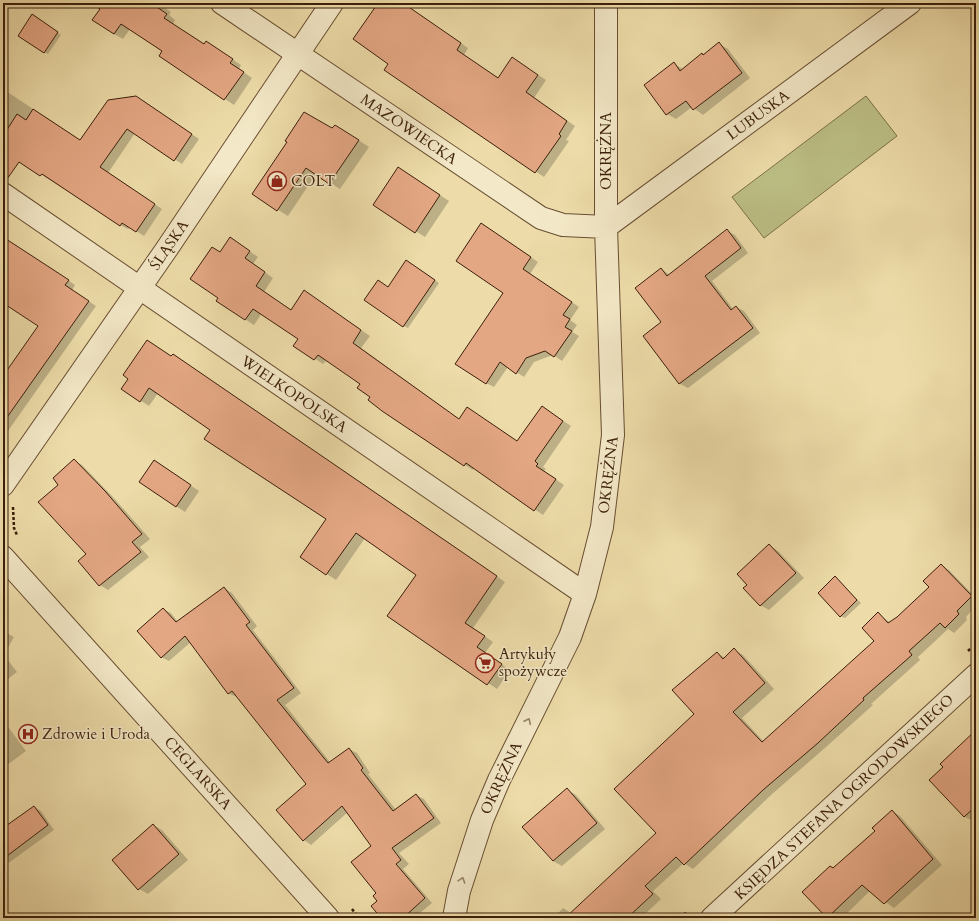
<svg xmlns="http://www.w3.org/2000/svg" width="979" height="921" viewBox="0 0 979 921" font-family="Cardo,serif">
<rect width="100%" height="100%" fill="#eddca9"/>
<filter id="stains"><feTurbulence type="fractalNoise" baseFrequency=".005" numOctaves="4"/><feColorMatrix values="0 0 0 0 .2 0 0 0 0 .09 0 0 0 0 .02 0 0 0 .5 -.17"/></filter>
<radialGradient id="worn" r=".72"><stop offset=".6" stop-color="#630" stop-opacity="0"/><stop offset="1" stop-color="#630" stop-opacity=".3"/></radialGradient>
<path fill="#bcbf85" stroke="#7c6f48" d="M866,96L897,136L764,238L732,197Z"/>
<path fill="#0003" d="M97,3H158L171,12L169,15L175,20L173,24L204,45L216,48L241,65L239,69L252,78L234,105L160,56L163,51L130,29L123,39L114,34Z
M379,3H403L468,48L464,55L499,78L520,63L546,80L534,98L575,126L566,140L569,141L544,177L385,70L389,63Z
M687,3H695L691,6Z
M37,18L61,35L48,54L44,52Z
M719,44L728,49L750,78L703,115L692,107L676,119L667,114L674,64L683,69Z
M3,89L81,141L144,102L199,139L182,164L135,133L108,173L162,209L144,236L130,227L128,229L120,225L3,150Z
M333,130L346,132L369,147L340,189L316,174L288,216L253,194Z
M408,174L449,201L425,237L375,205Z
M489,229L538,262L530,274L579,307L570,320L577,325L572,332L579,336L562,361L553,355L534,362L524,377L508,367L494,387L486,383L504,293Z
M727,231L735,235L748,253L712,281L733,309L736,307L744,311L760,333L688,388L680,384L644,336L662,323L661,269L670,275Z
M3,237L75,285L72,290L96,306L3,438V365L9,369L39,326L3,302Z
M239,244L258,257L253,264L273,278L264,292L291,310L313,297L370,336L361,348L460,420L518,442L542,407L571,426L543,467L546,469L544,471L564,485L543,515L474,468L473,470L465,465L383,411L361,383L327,360L323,364L294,345L299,339L262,313L254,325L217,301L219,298L220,253Z
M411,264L439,283L408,328L404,326L388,288Z
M173,355L505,582L473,628L493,642L485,653L510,670L497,689L388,616L417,574L365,538L336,580L327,574L301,557L328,519L211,430L158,393L149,406L123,389Z
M74,460L82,465L113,497L150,539L140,547L149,557L108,590L100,585L79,561L88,554L59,485Z
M163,467L199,491L185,512L176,506Z
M769,545L778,551L804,578L769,610L760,605L748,585Z
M942,565L950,571L976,598V606L966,617L967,620L954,633L948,629L918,657L920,660L871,704L873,705L826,747L771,795L693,869L684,863L653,891L661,899L641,918H553L563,908L571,913L657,833L717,653L725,658L734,650L743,655L774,689L742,718L764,742L876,641L878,614L891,623L930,587Z
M835,578L861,603L845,618L840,616Z
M224,588L232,593L257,626L253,630L301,693L285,705L330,762L349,749L357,753L370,773L368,774L396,810L416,795L424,799L441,823L399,853L409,864L403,869L432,903L414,918H382L373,846L348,812L311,845L304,840L307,784L238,697L229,694L191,642L169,661L161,657L163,609L171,613L178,622Z
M3,631L14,637L4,655L17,672L3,683Z
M3,720L26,751L3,768Z
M976,732V818L973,821L965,817L931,780Z
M567,790L576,795L605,829L562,866L553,861Z
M34,807L41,811L54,830L3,867V830Z
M892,811L900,816L942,865L894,908L870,891L842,918H828L804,892L834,869L876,831Z
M153,825L162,830L188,860L148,894L139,889Z
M498,916L502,918H495Z"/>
<path fill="#e4a784" stroke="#3c1f0a" d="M91,3H151L167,14L164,18L204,44L206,41L233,59L230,63L244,72L224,100L159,56L162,51L121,24L114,34L92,20L100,9Z
M378,3H403L461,43L457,50L498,78L512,57L538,75L526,92L567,121L559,134L561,136L535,173L384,70L388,64L353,39Z
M32,14L58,32L44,53L18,36Z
M719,42L742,73L693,110L686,101L666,115L644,85L674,62L680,71L702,53L703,55Z
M136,96L192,134L174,161L127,129L100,167L155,204L136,232L122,223L120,226L42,174L40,176L19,162L5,182H3V136L17,114L26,120L33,109L80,140L108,100Z
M304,112L332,128L335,125L359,140L329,184L306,168L277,211L252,194L287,142L285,141Z
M398,167L440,195L415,233L373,205Z
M481,223L531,257L523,269L572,302L563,315L570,319L565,327L572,331L554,357L545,351L526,358L516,374L500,362L486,384L455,364L503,293L456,261Z
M727,229L741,248L705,276L731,310L736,306L753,328L679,384L643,336L661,322L635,288L661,268L667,276Z
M3,237L69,280L65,285L89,301L3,423V376L38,326L3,303Z
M230,237L250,251L245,258L265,272L256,286L291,310L304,290L361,330L353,343L459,419L467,407L517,441L542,406L563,421L535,461L538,464L536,466L556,479L534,511L466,463L464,466L382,411L368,400L370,397L357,388L360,384L318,355L314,360L293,346L298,339L253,309L245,320L216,301L218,298L190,279L212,247L220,252Z
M406,260L435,280L403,327L364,300L378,280L388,287Z
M147,340L171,356L173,354L497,576L465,623L485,636L477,647L502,664L487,685L387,616L416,575L356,533L326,575L300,557L326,519L204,439L210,430L149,388L140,402L121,389L128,379L123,375Z
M74,459L105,491L142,534L132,542L141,552L99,586L78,561L86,554L38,502L58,485L53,478Z
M154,460L191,485L176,507L139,482Z
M769,544L796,573L760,606L743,588L747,585L737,574Z
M941,564L972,596L957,611L959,614L945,628L940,623L909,651L912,655L863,698L864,700L818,743L763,790L684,865L676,857L645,886L653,894L627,918H565L656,833L614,789L694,714L672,690L717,652L723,659L734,648L765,683L733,712L762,742L874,641L862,628L878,612L888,623L897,617L929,587L923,581Z
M835,576L857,600L840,617L818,593Z
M224,587L250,622L246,625L294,688L277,700L328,763L349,748L363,768L361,770L393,811L416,794L434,818L392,848L401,860L396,864L425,898L403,918H381L371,906L377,901L373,896L376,893L351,862L371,846L342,806L303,841L276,810L306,784L232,691L228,694L185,636L161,658L137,631L163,608L176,622Z
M976,730V806L964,817L929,780L943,767L940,764Z
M567,788L597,823L553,861L522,827Z
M34,806L48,825L3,859V828Z
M892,810L933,859L884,904L862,885L827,918L802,892L830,866L833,868L875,831L872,828Z
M153,824L179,854L138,890L112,860Z"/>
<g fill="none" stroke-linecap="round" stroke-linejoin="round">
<g stroke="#684e32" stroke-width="24">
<path id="minor" d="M222,3L541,218L563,225L606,227L910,3
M3,194L585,594
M3,485L166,250L332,3
M454,918L459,891L482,820L499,780L570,637L585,594L602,527L613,435L606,227V3"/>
</g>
<g stroke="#684e32" stroke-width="24">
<path id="tertiary" d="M3,557L328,918
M712,918L976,675"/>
</g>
<path stroke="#3c1f0a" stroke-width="2.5" stroke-dasharray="3 2" stroke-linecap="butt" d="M13,507L14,528L17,535
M968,651L976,643
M352,909L359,918
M680,918L687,912"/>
<use href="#minor" stroke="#f3e8c7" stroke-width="22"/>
<use href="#tertiary" stroke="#f3e8c7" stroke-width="22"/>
</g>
<defs><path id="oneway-chevron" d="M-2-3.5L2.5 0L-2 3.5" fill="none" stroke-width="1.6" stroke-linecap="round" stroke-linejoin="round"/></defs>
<g stroke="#988468">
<use href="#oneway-chevron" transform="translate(528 721) rotate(-64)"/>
<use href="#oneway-chevron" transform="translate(462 880) rotate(-72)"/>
</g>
<defs>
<g id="shop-ring" transform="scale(1)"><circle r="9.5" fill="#f3e8c7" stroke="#8f2418" stroke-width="1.5"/><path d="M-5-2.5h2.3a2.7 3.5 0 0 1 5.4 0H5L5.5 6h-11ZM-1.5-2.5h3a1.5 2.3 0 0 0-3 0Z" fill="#8f2418"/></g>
<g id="supermarket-ring" transform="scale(1)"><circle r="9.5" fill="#f3e8c7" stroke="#8f2418" stroke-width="1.5"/><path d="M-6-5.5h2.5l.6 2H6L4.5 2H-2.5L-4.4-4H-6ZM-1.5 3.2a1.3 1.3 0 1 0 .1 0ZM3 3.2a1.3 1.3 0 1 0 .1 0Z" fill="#8f2418"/></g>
<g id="hospital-ring" transform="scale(1)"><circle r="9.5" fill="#f3e8c7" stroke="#8f2418" stroke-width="1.5"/><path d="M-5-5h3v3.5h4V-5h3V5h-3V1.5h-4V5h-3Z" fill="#8f2418"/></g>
</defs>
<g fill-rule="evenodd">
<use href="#shop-ring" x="277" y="181"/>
<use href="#supermarket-ring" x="485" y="663"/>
<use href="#hospital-ring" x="28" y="734"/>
</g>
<g text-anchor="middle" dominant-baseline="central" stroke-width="3" stroke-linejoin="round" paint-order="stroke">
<g font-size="15" fill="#3c1f0a" stroke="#f3e8c7">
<text transform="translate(758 115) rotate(-36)">LUBUSKA</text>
<text transform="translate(409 129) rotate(34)">MAZOWIECKA</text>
<text transform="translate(606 151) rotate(-90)">OKRĘŻNA</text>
<text transform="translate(169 245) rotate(-56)">ŚLĄSKA</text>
<text transform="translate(294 394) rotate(34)">WIELKOPOLSKA</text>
<text transform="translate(608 475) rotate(-83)">OKRĘŻNA</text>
<text transform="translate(198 773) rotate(48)">CEGLARSKA</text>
<text transform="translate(501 778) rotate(-65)">OKRĘŻNA</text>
<text transform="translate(844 797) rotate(-43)">KSIĘDZA STEFANA OGRODOWSKIEGO</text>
</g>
<g font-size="15" fill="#3c1f0a" stroke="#f3e8c7" text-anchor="start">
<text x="291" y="181">COLT</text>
<text x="499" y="654">Artykuły<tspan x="499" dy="17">spożywcze</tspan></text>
<text x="42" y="734">Zdrowie i Uroda</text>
</g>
</g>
<rect width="979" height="921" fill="none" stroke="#eddca9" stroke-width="16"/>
<rect x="4" y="4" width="971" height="913" fill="none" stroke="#3c1f0a" stroke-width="2"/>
<rect x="8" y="8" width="963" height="905" fill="none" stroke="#3c1f0a"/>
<rect width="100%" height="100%" filter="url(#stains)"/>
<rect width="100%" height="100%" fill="url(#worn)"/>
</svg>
